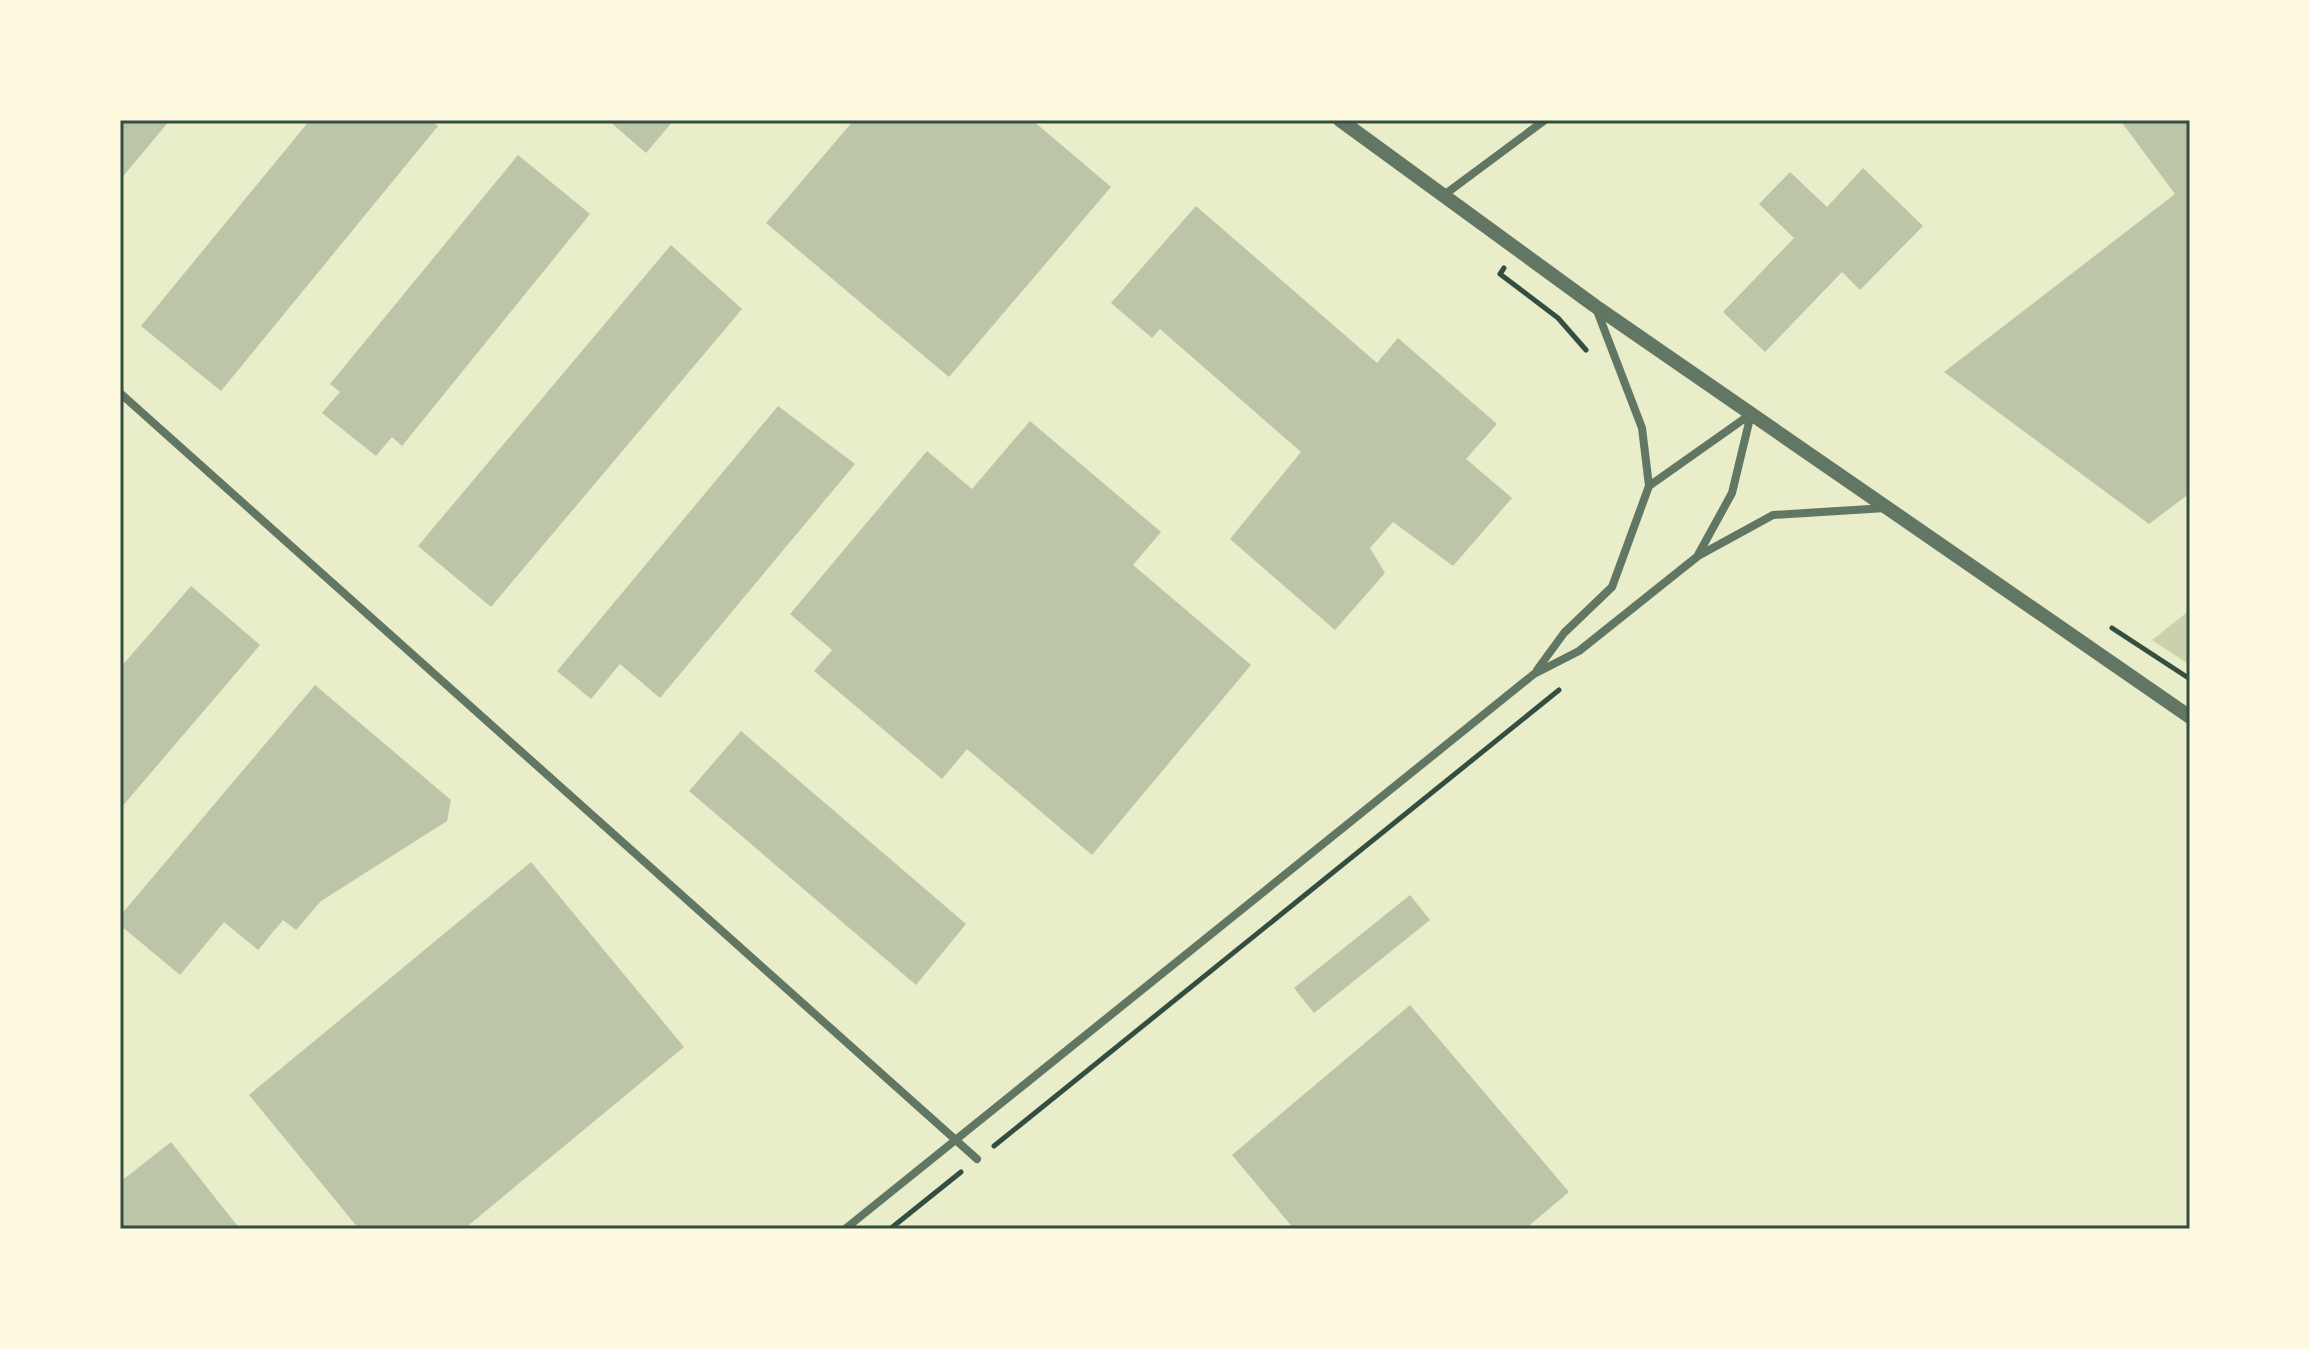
<svg xmlns="http://www.w3.org/2000/svg" width="2310" height="1349" viewBox="0 0 2310 1349" font-family="Lato,sans-serif">
<rect width="100%" height="100%" fill="#e9edc9"/>
<path fill="#cad2ad" d="M2190,610V665L2152,640Z"/>
<path fill="#bcc5a7" d="M120,120H170L120,180Z
M310,120H431L438,126L221,391L141,326Z
M608,120H674L646,153Z
M854,120H1032L1111,187L949,377L766,223Z
M2120,120H2190V493L2149,524L1944,372L2175,194Z
M518,155L590,214L402,446L392,437L376,456L322,413L340,392L330,384Z
M1863,168L1923,226L1860,290L1842,272L1765,352L1723,312L1794,238L1759,204L1790,172L1827,207Z
M1196,206L1377,363L1398,338L1497,424L1466,459L1512,498L1453,566L1393,522L1370,548L1385,573L1335,630L1230,539L1301,452L1160,329L1152,338L1111,303Z
M671,245L742,309L491,607L418,546Z
M778,406L855,464L660,698L620,664L591,699L557,671Z
M1030,421L1161,532L1133,565L1251,665L1092,855L967,749L942,779L814,671L832,650L790,614L927,451L972,489Z
M191,586L260,645L120,809V668Z
M315,685L451,800L447,821L321,901L296,930L283,920L258,950L224,922L180,975L120,925V916Z
M741,731L966,924L916,985L689,791Z
M531,862L684,1047L464,1229H359L249,1095Z
M1410,895L1430,920L1314,1013L1294,988Z
M1410,1005L1569,1192L1525,1229H1294L1232,1155Z
M171,1142L240,1229H120V1182Z"/>
<g fill="none" stroke-linecap="round" stroke-linejoin="round">
<path stroke="#344e41" stroke-width="5" d="M1504,268L1500,274L1558,318L1586,350
M2112,628L2190,679
M994,1146L1559,690
M890,1229L961,1172"/>
<path stroke="#617663" stroke-width="8" d="M1444,195L1545,120
M120,393L977,1159
M1649,486L1751,414
M1698,555L1732,493L1751,414
M1537,670L1564,633L1612,587L1649,486L1642,428L1596,308
M845,1229L1534,674L1579,651L1698,556L1773,515L1886,508"/>
<path stroke="#617663" stroke-width="14" d="M1340,120L1595,306L2190,717"/>
</g>
<rect width="2310" height="1349" fill="none" stroke="#fefae0" stroke-width="244"/>
<rect x="122" y="122" width="2066" height="1105" fill="none" stroke="#344e41" stroke-width="3"/>
</svg>
